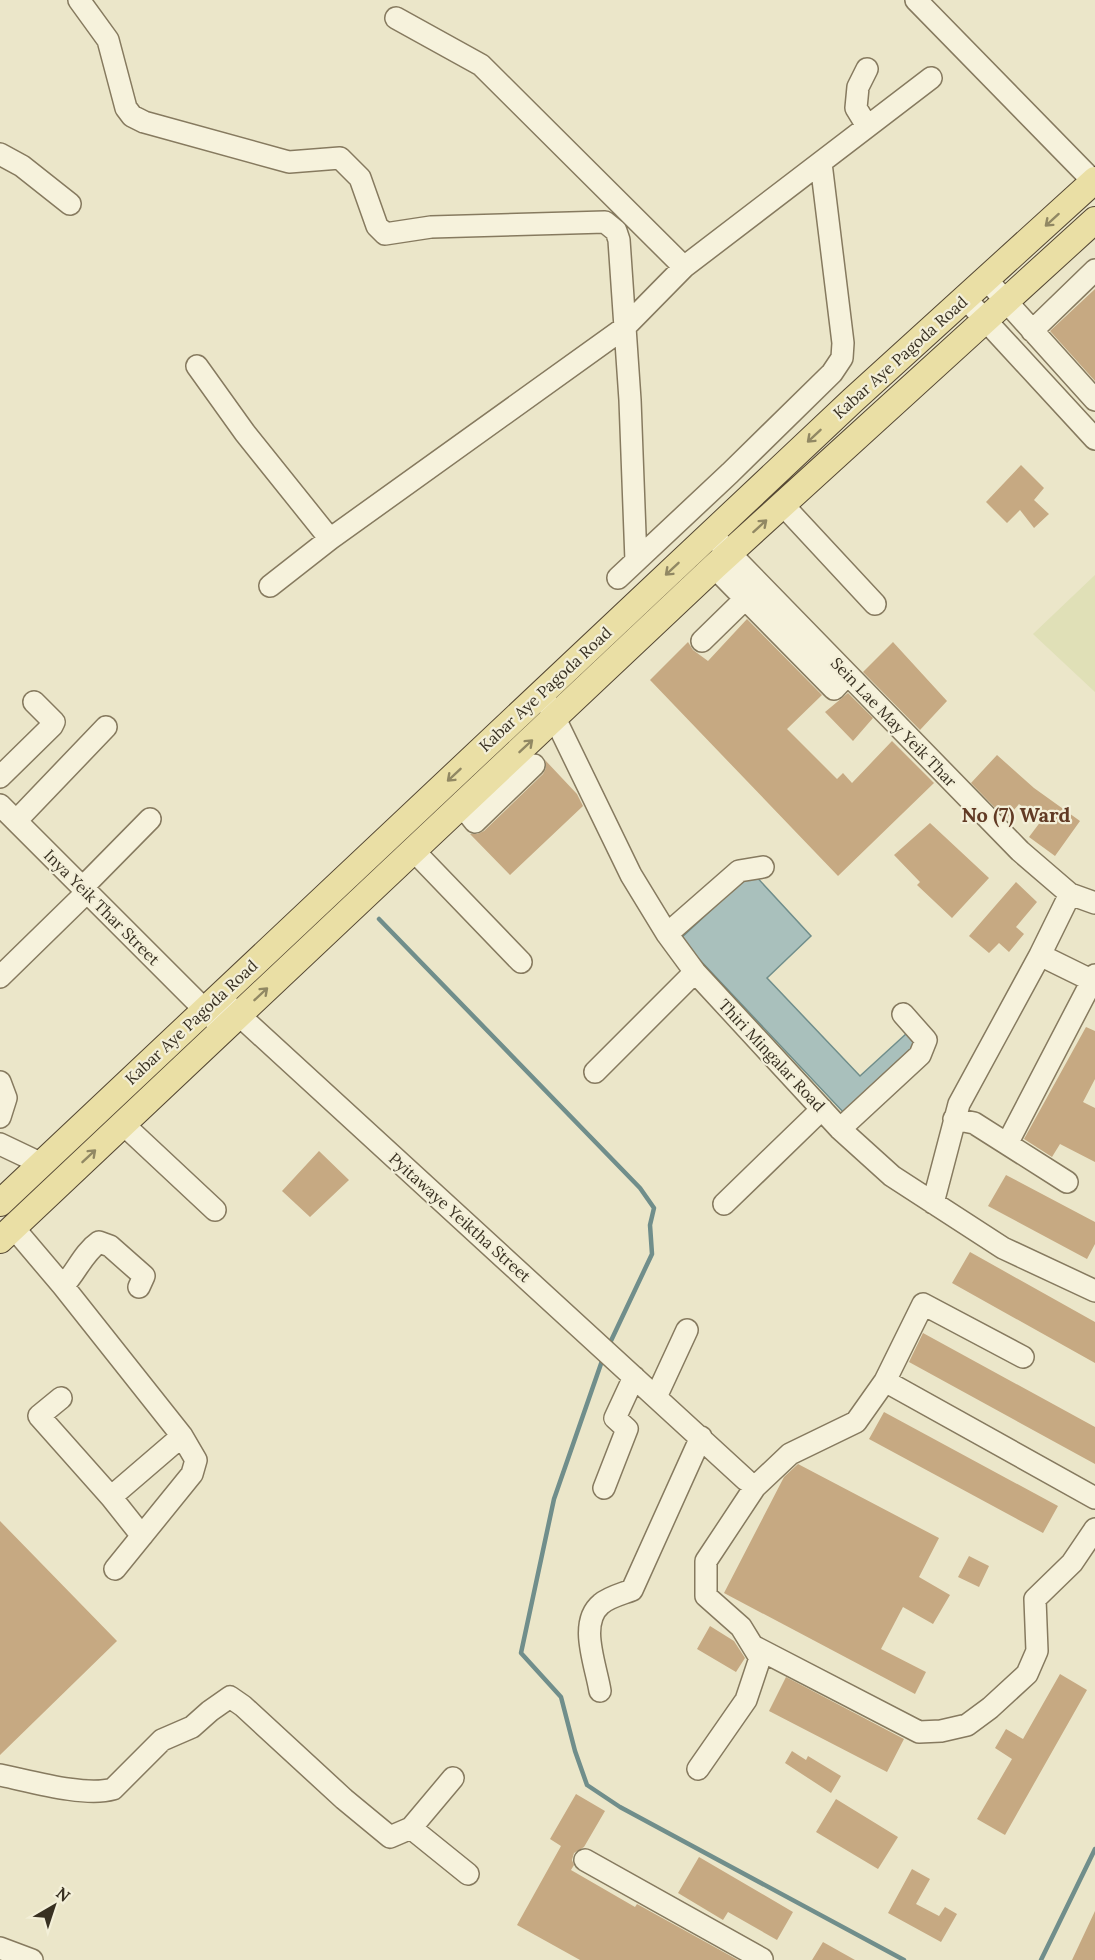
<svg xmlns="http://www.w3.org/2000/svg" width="1095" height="1960" viewBox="0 0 1095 1960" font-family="Lora,serif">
<rect width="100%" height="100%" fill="#ebe6c9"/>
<path fill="#e0e0b7" d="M1095,575V692L1033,634Z"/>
<path fill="#a9c0bc" stroke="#708e8b" stroke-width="1.5" d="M752,872L811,936L767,978L860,1076L907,1033L918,1045L845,1114L680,939Z"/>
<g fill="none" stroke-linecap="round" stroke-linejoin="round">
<path stroke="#708e8b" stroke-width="4.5" d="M379,919L640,1188L654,1208L650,1225L652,1254L609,1345
M603,1358L554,1499L521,1653L561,1697L575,1751L587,1785L620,1807L904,1960
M1041,1960L1095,1849"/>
</g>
<path fill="#c6a982" d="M1095,289V381L1050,331Z
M1021,465L1044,488L1034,500L1049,514L1034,528L1020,510L1007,523L986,502Z
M747,619L822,695L787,729L837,779L843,773L852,783L892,741L934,783L838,876L650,680L688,642L693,650L708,661Z
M893,642L947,701L920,730L863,672Z
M848,693L873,718L853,741L825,712Z
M997,755L1034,788L1080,821L1055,856L1029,837L1041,821L1019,804L1006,819L971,783Z
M545,760L577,794L583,806L510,875L470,834H477L484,831L543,774L546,768Z
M930,823L989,878L952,918L917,885L920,882L894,855Z
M1016,882L1037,902L1016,927L1024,934L1009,952L999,943L989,953L969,936Z
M1086,1027L1095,1031V1079L1083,1102L1095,1108V1162L1060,1144L1052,1157L1024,1139Z
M319,1151L349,1180L310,1217L282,1191Z
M1006,1175L1095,1222V1244L1087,1259L988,1206Z
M970,1252L1095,1322V1363L952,1283Z
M923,1333L1095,1427V1464L909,1362Z
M884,1412L1058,1506L1043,1533L869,1439Z
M798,1464L939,1538L919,1577L950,1595L933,1624L903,1607L881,1649L926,1672L915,1694L724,1593L784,1477Z
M0,1521L117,1641L0,1755Z
M969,1556L989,1566L979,1587L958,1577Z
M710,1626L734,1641L745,1658L736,1672L697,1649Z
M1060,1674L1087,1690L1005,1835L977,1819L1012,1759L995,1748L1006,1729L1023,1739Z
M786,1677L904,1739L887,1772L769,1711Z
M792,1751L806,1760L808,1756L841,1776L831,1793L785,1763Z
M576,1794L605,1811L584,1847L574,1853L572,1860L574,1865L571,1870L635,1907L637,1904L738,1960H580L517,1925L561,1846L550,1839Z
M836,1799L898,1837L878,1869L816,1832Z
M699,1857L793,1912L777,1940L728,1912L723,1920L678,1893Z
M912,1869L930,1879L916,1904L939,1916L945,1907L957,1914L941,1942L888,1913Z
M1095,1911V1960H1072Z
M823,1942L855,1960H812Z"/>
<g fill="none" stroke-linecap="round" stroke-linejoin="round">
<g stroke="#867a5f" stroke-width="24">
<path id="minor" d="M79,0L108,40L126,108L132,116L144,122L289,162L340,158L360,178L377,226L385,234L431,227L605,222L616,231L619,240L630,400L636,561
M916,0L1095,183
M396,18L481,65L684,267L931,78
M867,69L858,87L856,108L867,126
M0,154L22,166L70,204
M986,279L1095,400
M965,298L1095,439
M1032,331L1095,270
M197,366L245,433L330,539
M783,505L875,604
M710,533L1020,851L1070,894L1095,903
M714,567L834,689L847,675
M618,578L730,473L832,373L842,358L843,343L821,163
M270,586L330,539L624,328L684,267
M702,641L745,599
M548,704L631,875L667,934L695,972L840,1129L892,1176L1003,1248L1095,1291
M0,777L52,726L54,722L34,702
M0,805L224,1029
M462,806L475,822L534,765
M16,821L106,727
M414,851L521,962
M83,887L150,819
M667,934L739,871L763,867
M1040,955L1095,982
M0,977L87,892
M228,1005L746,1480
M595,1072L695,972
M0,1082L6,1098L0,1117
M954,1119L974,1123L1067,1182
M123,1124L215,1210
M840,1129L920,1055L926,1040L903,1014
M0,1144L42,1164
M1007,1144L1095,975
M933,1203L959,1104L1040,955L1070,894
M724,1204L822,1109
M13,1227L63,1286L182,1436L196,1460L192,1474L115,1569
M63,1286C76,1273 83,1253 99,1242L110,1246L144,1276L139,1287
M1023,1357L923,1304L885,1381L1095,1498
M656,1397L687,1330
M61,1398L39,1416L111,1497L142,1536
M604,1488L627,1429L615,1418L634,1377
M111,1497L182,1436
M753,1646L919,1732L941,1731L967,1725L990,1708L1027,1674L1037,1651L1035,1599L1072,1563L1095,1529
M600,1691C596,1665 578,1623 601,1604C609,1597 622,1594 632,1590L701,1437
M698,1769L746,1700L760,1658L741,1627L706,1596V1561L755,1487L790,1454L856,1422L885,1381
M0,1775C30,1781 84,1797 113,1789L162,1740L192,1727L210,1711L230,1697L243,1706L344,1799L390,1837L411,1828L453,1778
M411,1828L468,1874
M585,1860L762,1959
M0,1948L32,1960"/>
</g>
<g stroke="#544733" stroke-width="28">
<path id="major" d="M0,1203L853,400L1095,180
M0,1240L714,567L1095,220"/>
</g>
<use href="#minor" stroke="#f6f2dc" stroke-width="21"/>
<use href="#major" stroke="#eadfa5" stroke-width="26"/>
</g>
<defs><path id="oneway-shaft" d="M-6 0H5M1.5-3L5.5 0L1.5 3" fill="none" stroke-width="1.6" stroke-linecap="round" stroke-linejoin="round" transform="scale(1.5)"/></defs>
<g stroke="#918863">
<use href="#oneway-shaft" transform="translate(1052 220) rotate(138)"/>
<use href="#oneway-shaft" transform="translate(814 436) rotate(137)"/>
<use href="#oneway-shaft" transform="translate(760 526) rotate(-42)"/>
<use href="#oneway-shaft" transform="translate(672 569) rotate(137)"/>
<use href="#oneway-shaft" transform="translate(526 746) rotate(-43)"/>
<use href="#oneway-shaft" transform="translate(454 775) rotate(137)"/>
<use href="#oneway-shaft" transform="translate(261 994) rotate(-43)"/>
<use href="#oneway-shaft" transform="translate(89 1156) rotate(-43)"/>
</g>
<g text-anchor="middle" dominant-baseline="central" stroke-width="4.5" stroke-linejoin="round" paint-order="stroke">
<g font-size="16" fill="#383021" stroke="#f3efd8">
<text transform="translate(900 357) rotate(-42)">Kabar Aye Pagoda Road</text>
<text transform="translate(545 689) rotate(-43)">Kabar Aye Pagoda Road</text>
<text transform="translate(894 722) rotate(46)">Sein Lae May Yeik Thar</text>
<text transform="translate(102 907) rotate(45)">Inya Yeik Thar Street</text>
<text transform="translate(191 1022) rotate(-43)">Kabar Aye Pagoda Road</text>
<text transform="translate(772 1055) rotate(47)">Thiri Mingalar Road</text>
<text transform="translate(460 1217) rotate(42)">Pyitawaye Yeiktha Street</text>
</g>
<g font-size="20" font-weight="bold" fill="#613a24" stroke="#f3efd8">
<text x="1016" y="814">No (7) Ward</text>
</g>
</g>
<g transform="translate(54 1906) rotate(39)" stroke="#f3efd8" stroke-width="4.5" paint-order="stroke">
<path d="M0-4.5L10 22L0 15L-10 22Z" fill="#383021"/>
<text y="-9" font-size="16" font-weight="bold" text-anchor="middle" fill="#383021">N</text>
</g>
</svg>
